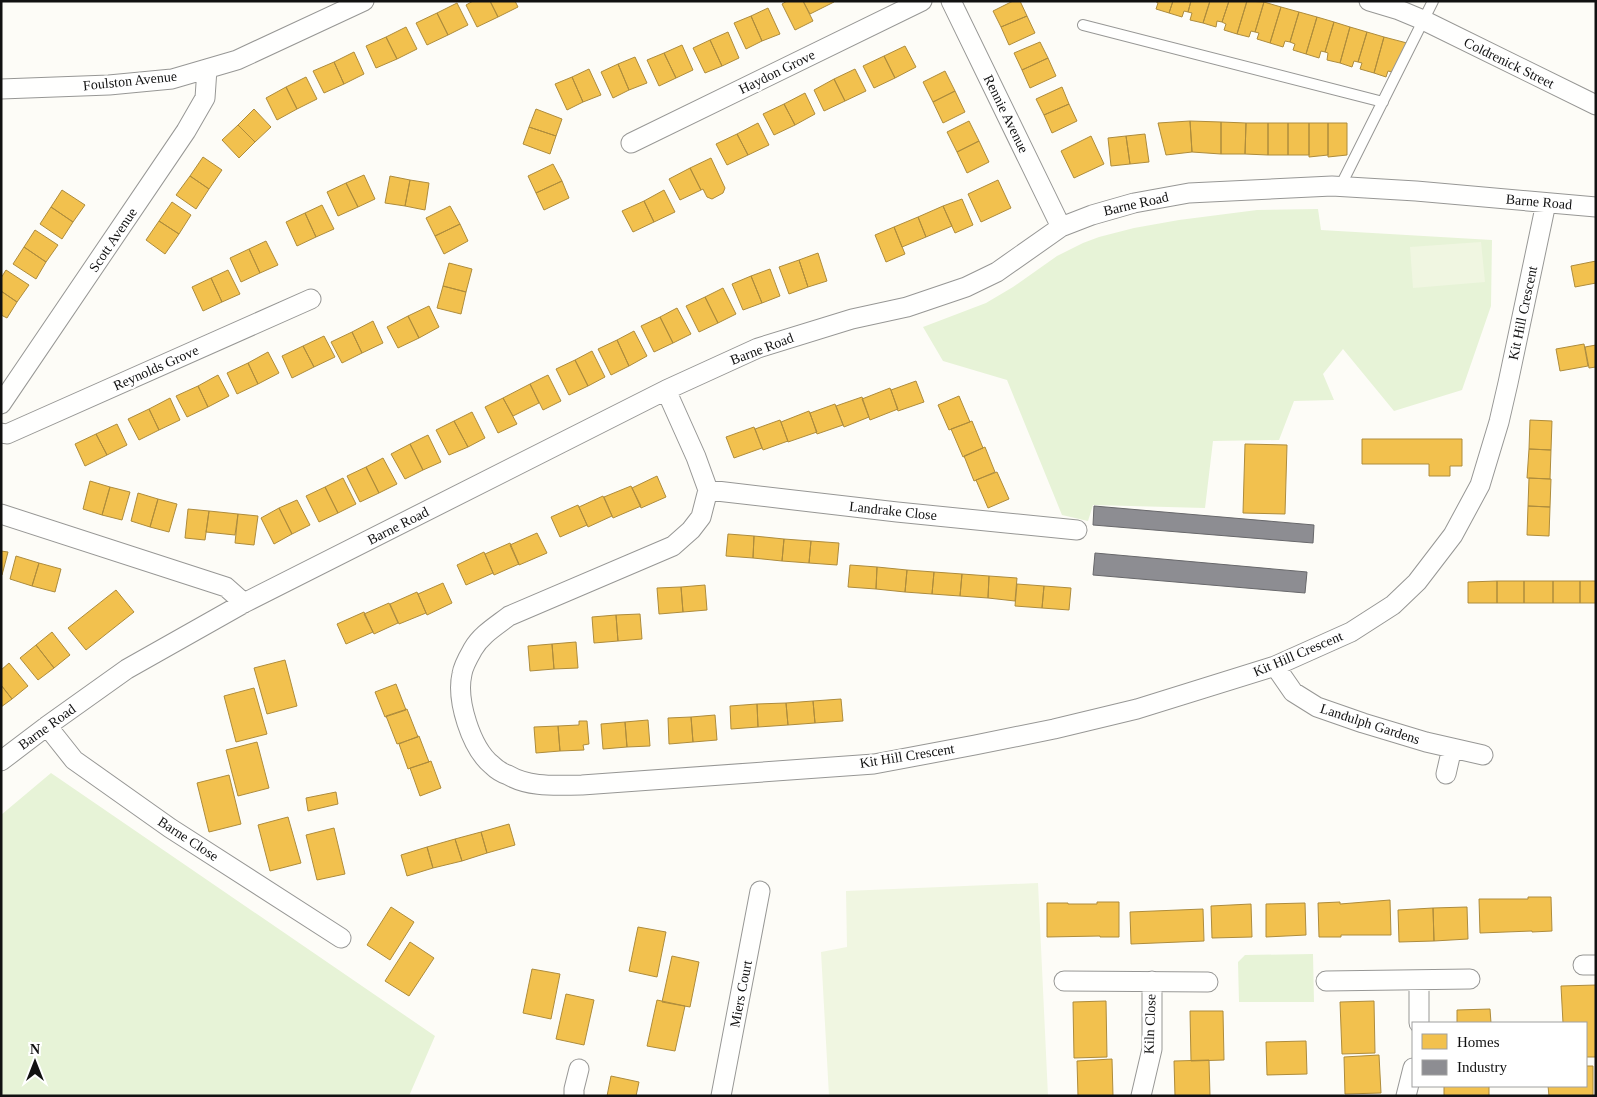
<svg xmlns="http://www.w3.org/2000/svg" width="1597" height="1097" viewBox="0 0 1597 1097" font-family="'Times New Roman',serif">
<rect width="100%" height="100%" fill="#fdfcf7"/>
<path fill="#e7f3d7" d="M1318,209L1321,230L1492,240L1491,306L1462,390L1394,411L1343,349L1323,374L1334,400L1294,401L1279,440L1213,441L1205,508L1093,505L1088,521L1062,515L1007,380L943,361L923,327L986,303L1013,287L1057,256L1083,243L1099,237L1134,228L1179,220L1257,210Z
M51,773L435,1036L409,1096H5L1,1093V815Z
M1313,954L1314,1002H1239L1238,962L1245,955Z"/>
<path fill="#f0f6e1" d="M1481,242L1485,282L1413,288L1410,247Z
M1038,883L1048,1096H829L821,952L847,947L846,891Z"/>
<path fill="#f2c14e" stroke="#ae8c3c" d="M473,1H490L498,17L477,27L466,5Z
M490,1H515L518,7L498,17Z
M787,1H803L813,21L795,30L782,4Z
M803,1H833L834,2L810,14Z
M1013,1H1020L1027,16L1001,27L993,11Z
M1155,1H1173L1169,13L1156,9L1158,3Z
M1173,1H1191L1188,12L1184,11L1182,17L1169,13Z
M1191,1H1210L1203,23L1190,20L1192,13L1188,12Z
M1210,1H1229L1222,22L1217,21L1216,27L1203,23Z
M1229,1H1247L1237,34L1224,30L1226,24L1222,22Z
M1247,1L1264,2L1255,32L1251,31L1249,37L1237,34Z
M1264,2L1281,7L1270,43L1257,39L1259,33L1255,32Z
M457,3L468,25L448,35L437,13Z
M1281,7L1299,12L1290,42L1285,41L1283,47L1270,43Z
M768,8L780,34L762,41L751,16Z
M1299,12L1317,17L1306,54L1293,50L1295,44L1290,42Z
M437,13L448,35L427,45L416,23Z
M751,16L762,41L746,49L734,23Z
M1027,16L1035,33L1009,45L1001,27Z
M1317,17L1334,22L1325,52L1321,51L1319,58L1306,54Z
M1334,22L1350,27L1340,63L1327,60L1328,53L1325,52Z
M406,27L417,49L397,59L386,37Z
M1350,27L1367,32L1358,62L1354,61L1352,67L1340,63Z
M728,32L739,58L722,66L710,40Z
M1367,32L1384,37L1374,73L1360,69L1362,63L1358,62Z
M386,37L397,59L376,68L366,46Z
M1384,37L1407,43L1392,72L1388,71L1386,77L1374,73Z
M710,40L722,66L705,73L693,48Z
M1040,42L1048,58L1022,70L1014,53Z
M682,45L693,70L676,78L664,53Z
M905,46L916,67L895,78L884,56Z
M354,52L364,74L344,84L334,62Z
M664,53L676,78L659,86L647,60Z
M884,56L895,78L874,88L863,66Z
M635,57L647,83L629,90L618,64Z
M1048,58L1056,76L1030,88L1022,70Z
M334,62L344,84L324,93L313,71Z
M618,64L629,90L613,98L601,72Z
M589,69L601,95L583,102L572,77Z
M855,69L866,91L845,101L834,79Z
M945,71L955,91L933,102L923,82Z
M306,77L317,99L297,109L286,87Z
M572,77L583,102L567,110L555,84Z
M834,79L845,101L824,111L814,90Z
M286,87L297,109L277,120L266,98Z
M1062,87L1069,104L1044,115L1036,99Z
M955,91L965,112L943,123L933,102Z
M805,93L815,114L795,125L784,104Z
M784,104L795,125L774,135L763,114Z
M1069,104L1077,121L1052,133L1044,115Z
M254,109L271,127L255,142L238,125Z
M536,109L562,119L556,136L529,127Z
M969,121L979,141L957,152L947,132Z
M1190,121L1221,122V154L1192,152Z
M1190,121L1192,152L1166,155L1158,123Z
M1221,122L1246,123L1245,154H1221Z
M758,123L769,145L748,155L737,134Z
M1246,123H1268V155L1245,154Z
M1268,123H1288V155H1268Z
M1288,123H1309V155H1288Z
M1309,123H1328V155L1309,157Z
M1328,123H1347V155L1328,157Z
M238,125L255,142L239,158L222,140Z
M529,127L556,136L550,154L523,144Z
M737,134L748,155L727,165L716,144Z
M1145,134L1149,162L1130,164L1126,136Z
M1091,136L1104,164L1074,178L1061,151Z
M1126,136L1130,164L1111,166L1108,138Z
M979,141L989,162L967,173L957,152Z
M203,157L222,170L209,189L190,176Z
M711,158L725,188L723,193L712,199L707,197L703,189L701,190L690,168Z
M553,164L562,181L536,193L528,176Z
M690,168L701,190L680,200L669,179Z
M364,175L375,199L358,207L346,183Z
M190,176L209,189L196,209L176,195Z
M390,176L410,180L405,206L385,203Z
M410,180L429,183L425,210L405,206Z
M998,180L1011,208L981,222L968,194Z
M562,181L569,198L544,210L536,193Z
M346,183L358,207L338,216L327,192Z
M62,190L85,205L73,222L51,207Z
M664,190L675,212L654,222L644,201Z
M962,199L973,225L955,233L943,206Z
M644,201L654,222L633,232L622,211Z
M172,202L191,215L179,234L159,221Z
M322,205L334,229L316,237L305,213Z
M450,206L460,224L435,236L426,218Z
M943,206L952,226L926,237L918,217Z
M51,207L73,222L62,239L40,224Z
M305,213L316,237L297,246L286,222Z
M918,217L926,237L902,247L894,227Z
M159,221L179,234L165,254L146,240Z
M460,224L468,241L444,254L435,236Z
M894,227L905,254L886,262L875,235Z
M35,230L58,245L46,262L24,247Z
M266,241L278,265L260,273L249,249Z
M24,247L46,262L36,279L13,264Z
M249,249L260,273L241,282L230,258Z
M818,253L827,281L808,287L799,260Z
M799,260L808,287L789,294L779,267Z
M1596,261V283L1575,287L1571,266Z
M449,263L472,269L466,292L443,286Z
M770,269L780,296L762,303L751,276Z
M6,270L29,285L17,302L1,291V278Z
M228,270L240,294L222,302L211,278Z
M751,276L762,303L743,310L732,284Z
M211,278L222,302L203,311L192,287Z
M443,286L466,292L461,314L437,308Z
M723,288L736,314L718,323L705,297Z
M1,291L17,302L7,318L1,315Z
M705,297L718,323L699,332L686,306Z
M429,306L439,327L419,338L408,316Z
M677,308L691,334L673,343L660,317Z
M408,316L419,338L398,348L387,327Z
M660,317L673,343L654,352L641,326Z
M373,321L383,343L362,353L352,332Z
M634,331L647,356L629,366L617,340Z
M352,332L362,353L342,363L331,342Z
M324,336L335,357L314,367L303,346Z
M617,340L629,366L611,375L598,349Z
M1584,344L1588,366L1560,371L1556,349Z
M1596,345V367L1589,368L1585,347Z
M303,346L314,367L292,378L282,356Z
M592,351L605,377L588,386L575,360Z
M268,352L279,373L258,384L248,363Z
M575,360L588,386L569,395L556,369Z
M248,363L258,384L237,394L227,373Z
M218,375L229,396L208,407L198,386Z
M548,375L561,401L543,410L530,384Z
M916,381L924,402L898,411L891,390Z
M530,384L539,403L513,416L503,398Z
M198,386L208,407L187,417L176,396Z
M890,388L898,409L870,420L862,399Z
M959,396L970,422L949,430L938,405Z
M862,397L869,417L844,427L836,406Z
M170,398L180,420L159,430L149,409Z
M503,398L517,424L498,433L485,407Z
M835,404L843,425L817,434L810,413Z
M149,409L159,430L139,440L128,419Z
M809,411L817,432L788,442L781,422Z
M472,412L485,438L468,447L454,421Z
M780,420L788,441L763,450L755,429Z
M1530,420L1552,421L1551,450L1529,449Z
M454,421L468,447L449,455L436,430Z
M972,421L983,448L963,457L951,429Z
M117,424L127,445L107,455L96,434Z
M754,427L762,448L734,458L726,437Z
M96,434L107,455L85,466L75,444Z
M428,435L441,462L423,470L410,444Z
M1362,439H1462V466H1450V476H1429V464H1362Z
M410,444L423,470L405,479L391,454Z
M1245,444L1287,445L1285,514L1243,513Z
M985,447L995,472L974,481L964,456Z
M1529,449L1551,450L1550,479L1527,478Z
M383,458L397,484L379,493L366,467Z
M366,467L379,493L360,502L347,476Z
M997,472L1009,499L988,508L976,480Z
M657,476L666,497L641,508L632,488Z
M343,478L356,504L338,513L325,487Z
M1529,478L1551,479L1550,507L1528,506Z
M90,481L110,487L102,515L83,509Z
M631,486L641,506L613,518L604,497Z
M110,487L130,492L122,520L102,515Z
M325,487L338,513L319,522L306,496Z
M138,493L158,499L150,527L131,521Z
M603,496L612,516L588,527L579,507Z
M158,499L177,504L169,532L150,527Z
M297,500L310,525L292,534L279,508Z
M578,505L587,525L560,537L551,517Z
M1528,506L1550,507L1549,536L1527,535Z
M279,508L292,534L274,544L261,518Z
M188,509L209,511L205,540L185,538Z
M209,511L238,514L235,535L206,532Z
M238,514L258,516L254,545L235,543Z
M537,533L547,553L519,565L510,545Z
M728,534L754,536L753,558L726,556Z
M754,536L784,539L782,561L753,558Z
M784,539L811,541L809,563L782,561Z
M811,541L839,543L837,565L809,563Z
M510,543L519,564L494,575L485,554Z
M1,551L8,552L2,575H1Z
M484,552L493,573L466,585L457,565Z
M16,556L39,563L32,586L10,579Z
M39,563L61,569L55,592L32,586Z
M850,565L877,567L876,589L848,587Z
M877,567L907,570L905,592L876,589Z
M907,570L934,572L932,594L905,592Z
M934,572L962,574L960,596L932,594Z
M962,574L989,576L988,598L960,596Z
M989,576L1017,578L1015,601L988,598Z
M1497,581H1524V603H1497Z
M1497,581V603H1468V582Z
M1524,581H1553V603H1524Z
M1553,581H1580V603H1553Z
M1580,581H1596V603H1580Z
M443,583L452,603L427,615L418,594Z
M1017,584L1044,586L1042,608L1015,606Z
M705,585L707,610L683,612L681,587Z
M1044,586L1071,588L1069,610L1042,608Z
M681,587L683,612L659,614L657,588Z
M116,590L134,612L86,650L68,628Z
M417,592L426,613L399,624L390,604Z
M389,603L398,623L374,634L364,614Z
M364,612L373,632L346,644L337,624Z
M640,614L642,639L618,641L616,615Z
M616,615L618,641L594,643L592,617Z
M52,632L70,655L54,668L36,645Z
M576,642L578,668L554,669L552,644Z
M552,644L554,669L530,671L528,646Z
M36,645L54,668L38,680L20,658Z
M285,660L297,706L267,714L254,668Z
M9,663L28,686L12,699L1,685V670Z
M396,684L406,710L385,717L375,692Z
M1,685L12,699L1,707Z
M254,688L267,734L236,742L224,696Z
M841,699L843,721L815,723L813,701Z
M813,701L815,723L788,725L786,703Z
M786,703L788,725L758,727L757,704Z
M757,704L758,727L731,729L730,706Z
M407,709L418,737L397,744L386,716Z
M715,715L717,740L693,742L691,717Z
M691,717L693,742L669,744L668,718Z
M648,720L650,746L627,747L625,722Z
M579,721H587L589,744L583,745L584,750L560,751L558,726L579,725Z
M625,722L627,747L603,749L601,724Z
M558,726L560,751L536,753L534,727Z
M419,736L429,762L408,769L399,744Z
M257,742L269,788L238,796L226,750Z
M431,761L441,788L420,796L410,768Z
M229,775L241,824L209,832L197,783Z
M336,792L338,804L308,811L306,798Z
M288,817L301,863L270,871L258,825Z
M509,824L515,845L487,853L481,832Z
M334,828L345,874L317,880L306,835Z
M481,832L487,853L462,861L455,839Z
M455,839L462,861L433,868L427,847Z
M427,847L433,868L407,876L401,855Z
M1528,897H1551L1552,931L1532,932V931L1480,933L1479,899H1528Z
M1390,900L1391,935H1341V937H1319L1318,903L1340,902V904Z
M1097,902H1119V937H1100V936L1047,937V903H1068V904H1097Z
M1305,903L1306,935L1266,937V904Z
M1251,904L1252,937L1212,938L1211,906Z
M391,907L414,922L390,960L367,945Z
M1467,907L1468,939L1434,941L1433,908Z
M1433,908L1434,941L1399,942L1398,910Z
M1203,909L1204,941L1131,944L1130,912Z
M638,927L666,932L657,977L629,971Z
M410,942L434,958L409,996L385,981Z
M672,956L699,962L690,1007L662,1002Z
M532,969L560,974L551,1019L523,1013Z
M1596,985V1057H1586V1023H1563L1561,986Z
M566,994L594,1000L584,1045L556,1039Z
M657,1000L685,1006L675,1051L647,1046Z
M1106,1001L1107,1057L1074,1058L1073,1002Z
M1374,1001L1375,1053L1342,1054L1340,1002Z
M1490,1009L1491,1023H1457V1010Z
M1190,1011H1223L1224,1060L1191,1061Z
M1306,1041L1307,1074L1267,1075L1266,1042Z
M1379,1055L1381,1093L1345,1094L1344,1057Z
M1112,1059L1113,1096H1078L1077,1061Z
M1209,1060L1210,1096H1175L1174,1061Z
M1586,1066H1593V1096H1549L1548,1086H1586Z
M611,1076L639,1082L636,1096H607Z
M1444,1086H1489V1096H1444Z"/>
<path fill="#8d8d92" stroke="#68686b" d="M1094,506L1314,525L1313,543L1093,525Z
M1095,553L1307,572L1305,593L1093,575Z"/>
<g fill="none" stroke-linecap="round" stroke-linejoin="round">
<g stroke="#979795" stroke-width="12">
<path id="service" d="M1083,25L1383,102
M1340,187L1433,1"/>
</g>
<g stroke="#979795" stroke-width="21">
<path id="minor" d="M951,1L1061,227
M1369,1L1399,10L1423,20L1596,105
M1,89L109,85L172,79L237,60L364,1
M631,143L922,1
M666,390L696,457L708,490L701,517L691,530L673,546L509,616C496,626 481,635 473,649C469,656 463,666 462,674C456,700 471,748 492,765C496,769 502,773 508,775C530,788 558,785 582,785L874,764L975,745L1054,729L1137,709L1275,666L1351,632L1393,605L1417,582L1453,535L1480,485L1499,422L1508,383L1546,203
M1,404L186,131L205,98L207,69
M1,433L7,434L311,299
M708,490L897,512L1077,530
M1,514L226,587L244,603
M1275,666L1293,692L1317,707L1363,723L1426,742L1483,755
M47,726L74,760L170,828L341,938
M1,761L47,726L127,669L244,603L666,390L758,348L852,319L907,307L966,287L997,272L1061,227L1092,215L1134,203L1189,193L1332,186L1416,191L1596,207
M1446,774L1452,748
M1583,965H1596
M1419,980V1023
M1064,981L1208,982
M1326,981L1470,979
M574,1096V1089L579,1069
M721,1096L760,891
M1141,1096L1152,1049V981
M1406,1096L1413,1068"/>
</g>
<use href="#service" stroke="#fffffe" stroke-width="10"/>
<use href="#minor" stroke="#fffffe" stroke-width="19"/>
</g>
<g text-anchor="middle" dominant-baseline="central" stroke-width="5" stroke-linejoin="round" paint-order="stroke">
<g font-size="14" fill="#111" stroke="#fff">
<text transform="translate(1509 63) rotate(26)">Coldrenick Street</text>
<text transform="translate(777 72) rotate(-26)">Haydon Grove</text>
<text transform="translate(130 81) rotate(-6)">Foulston Avenue</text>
<text transform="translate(1006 114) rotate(64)">Rennie Avenue</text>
<text transform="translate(1539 202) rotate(5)">Barne Road</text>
<text transform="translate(1136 204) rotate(-13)">Barne Road</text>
<text transform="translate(113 240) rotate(-56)">Scott Avenue</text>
<text transform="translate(1523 313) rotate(-78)">Kit Hill Crescent</text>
<text transform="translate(762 349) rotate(-21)">Barne Road</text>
<text transform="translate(156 368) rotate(-24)">Reynolds Grove</text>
<text transform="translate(893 511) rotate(6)">Landrake Close</text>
<text transform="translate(398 526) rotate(-27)">Barne Road</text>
<text transform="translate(1298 654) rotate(-23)">Kit Hill Crescent</text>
<text transform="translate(1370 724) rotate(18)">Landulph Gardens</text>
<text transform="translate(47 727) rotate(-36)">Barne Road</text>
<text transform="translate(907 756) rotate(-9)">Kit Hill Crescent</text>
<text transform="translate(188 839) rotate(33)">Barne Close</text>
<text transform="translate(741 994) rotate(-79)">Miers Court</text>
<text transform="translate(1150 1024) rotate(-88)">Kiln Close</text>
</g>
</g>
<rect width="1597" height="1097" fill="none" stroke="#111111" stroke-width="5"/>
<rect x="1412" y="1022" width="175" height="65" fill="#ffffff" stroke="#a0a0a0"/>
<rect x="1422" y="1034" width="25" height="15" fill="#f2c14e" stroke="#a0a0a0"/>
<text x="1457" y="1047" font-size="15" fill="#111111">Homes</text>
<rect x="1422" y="1060" width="25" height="15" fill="#8d8d92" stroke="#a0a0a0"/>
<text x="1457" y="1072" font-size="15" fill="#111111">Industry</text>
<g transform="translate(35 1062)" stroke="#ffffff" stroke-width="4" paint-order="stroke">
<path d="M0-4L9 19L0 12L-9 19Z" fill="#111111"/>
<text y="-8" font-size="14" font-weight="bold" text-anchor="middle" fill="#111111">N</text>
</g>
</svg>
